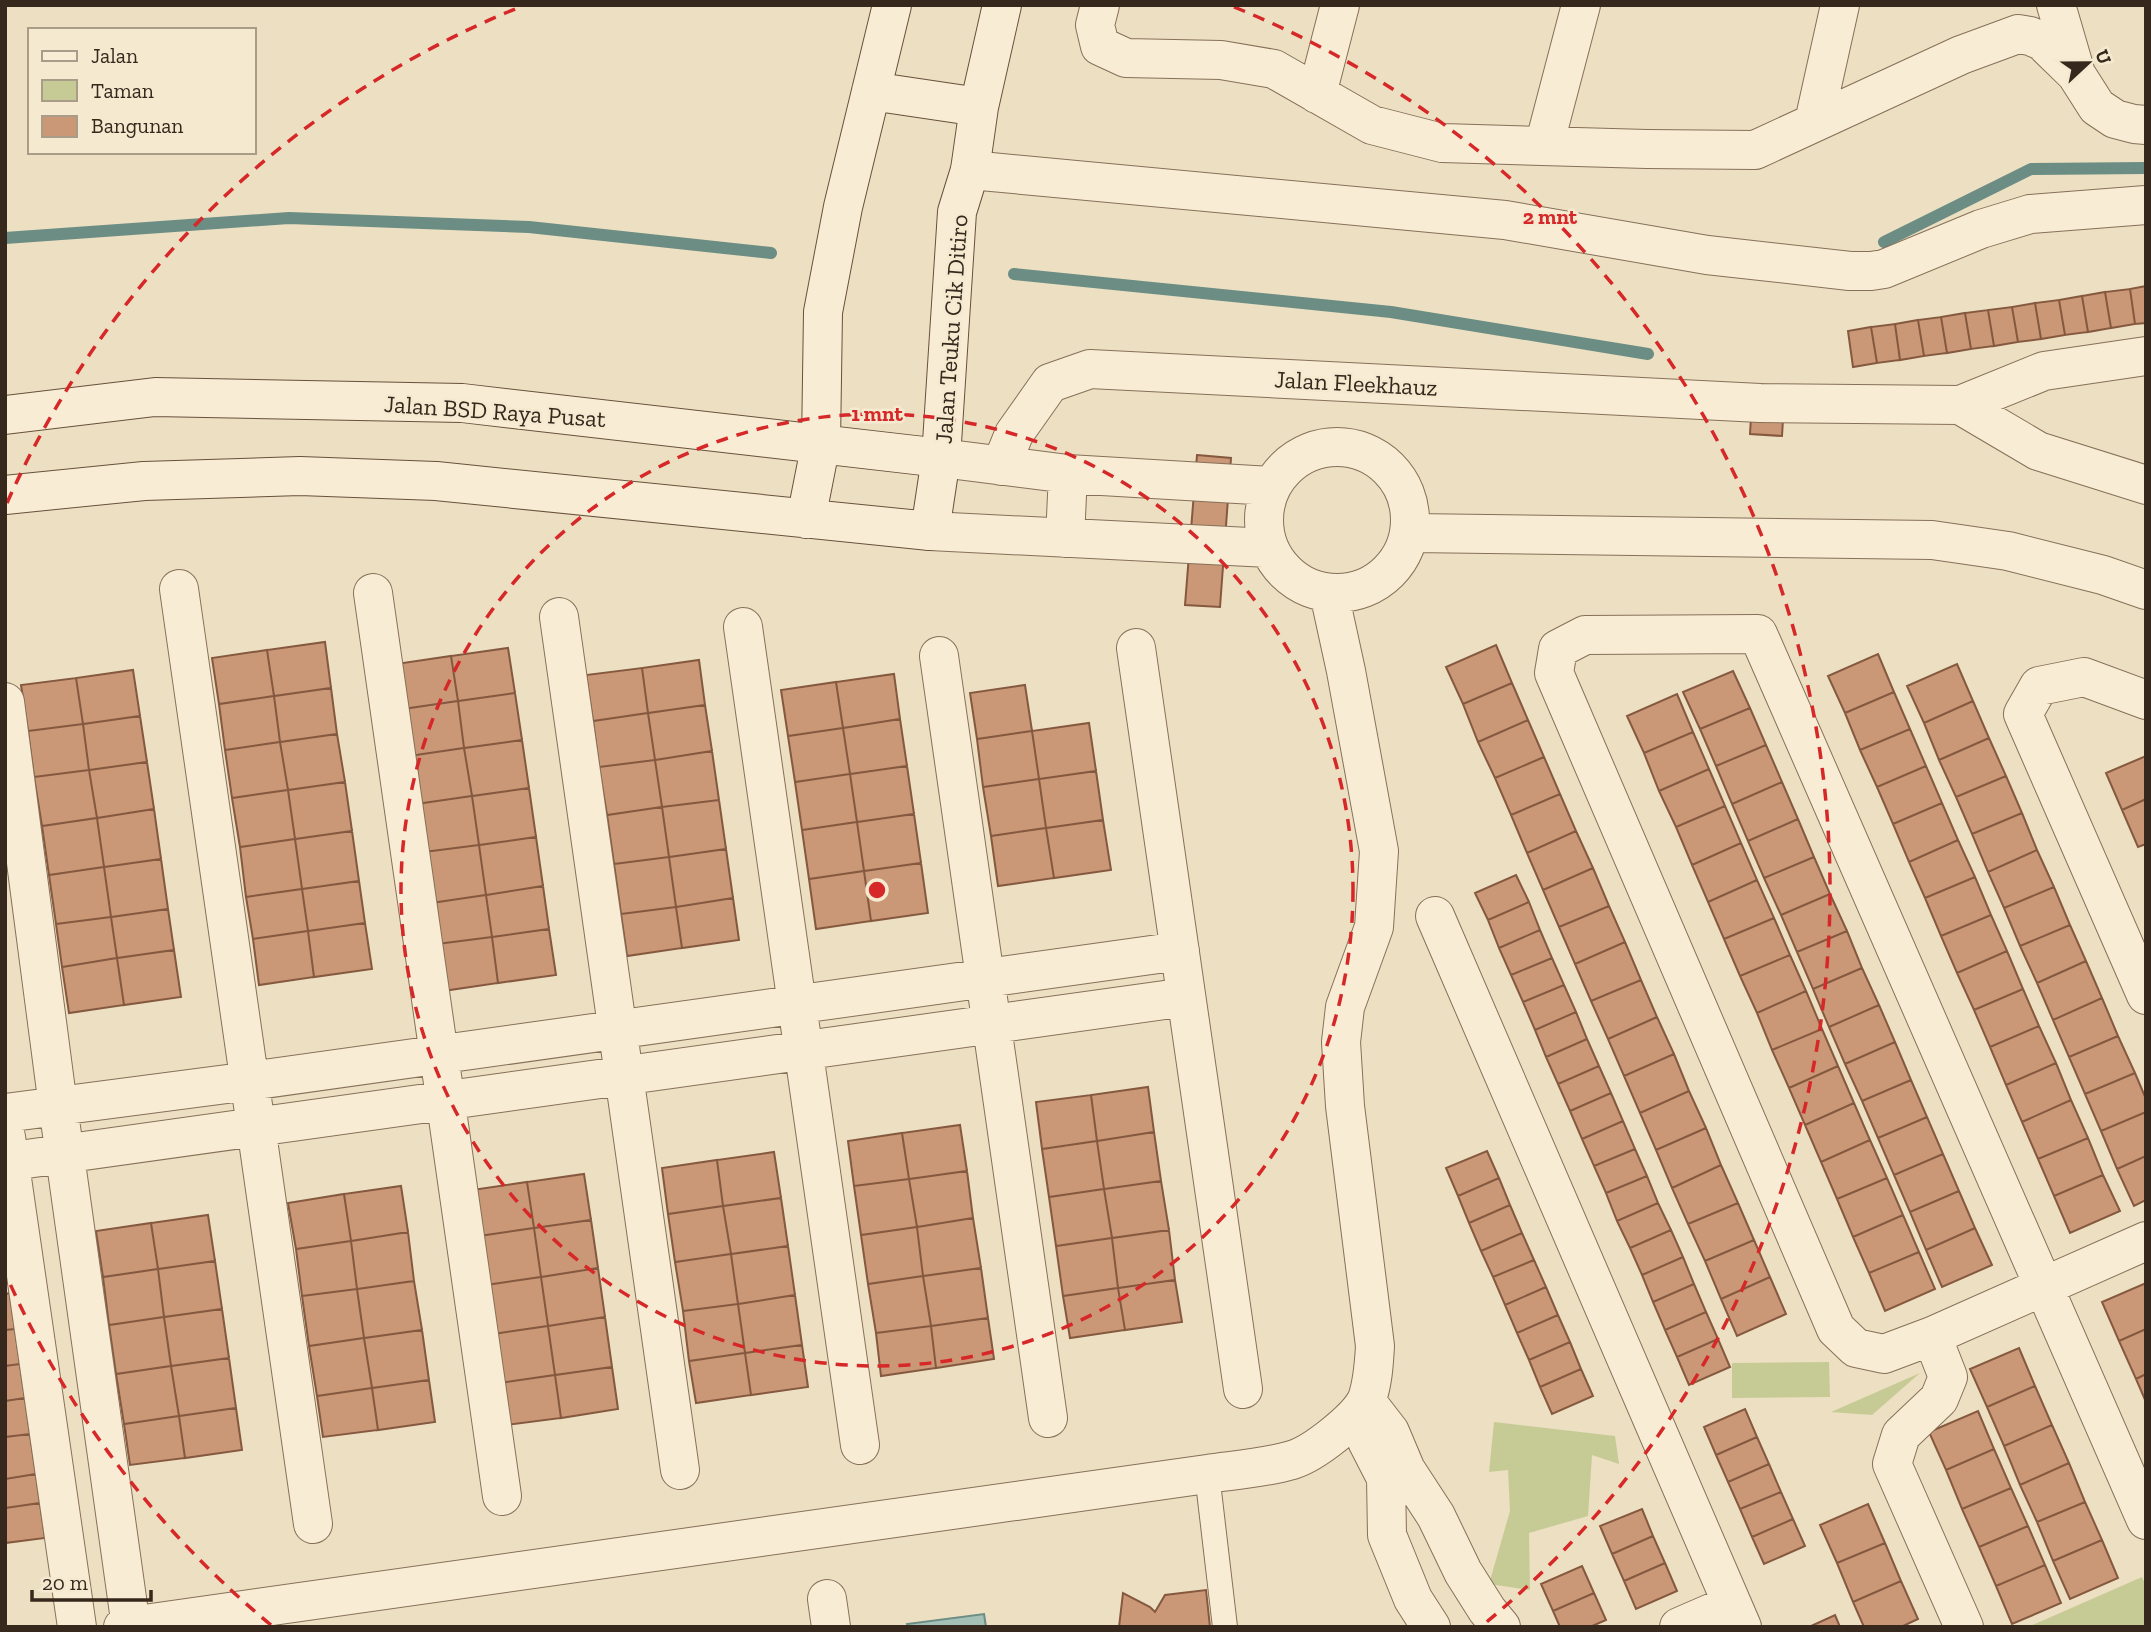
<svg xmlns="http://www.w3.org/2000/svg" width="2151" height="1632" viewBox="0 0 2151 1632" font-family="'Zilla Slab',serif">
<rect width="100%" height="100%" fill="#eddfc1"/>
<path fill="#c6cb95" d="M1829,1362L1830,1397L1732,1398V1363Z
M1920,1373L1872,1415L1831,1412Z
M1494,1422L1615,1436L1619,1464L1592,1455L1588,1516L1529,1533L1530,1590L1489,1584L1510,1511L1508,1470L1489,1472Z
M2142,1577L2146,1586V1627H2028Z"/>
<path fill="#a4c0b7" stroke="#6b8d84" stroke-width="2" d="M984,1614L986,1627H908L907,1624Z"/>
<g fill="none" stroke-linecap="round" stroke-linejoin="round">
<path stroke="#6b8d84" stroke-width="12" d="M5,238L289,218L529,227L771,253
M1884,242L2031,169L2146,168
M1014,274L1391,312L1648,354"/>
</g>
<path fill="#cb9877" stroke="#85593f" stroke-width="2" d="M2146,286V323L2135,324L2130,289Z
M2130,289L2135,324L2111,328L2105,292Z
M2105,292L2111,328L2088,332L2082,296Z
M2082,296L2088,332L2065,335L2059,300Z
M2059,300L2065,335L2041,339L2035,303Z
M2035,303L2041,339L2018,342L2012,307Z
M2012,307L2018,342L1994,346L1988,310Z
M1988,310L1994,346L1971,349L1965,313Z
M1965,313L1971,349L1947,353L1941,317Z
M1941,317L1947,353L1924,356L1918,320Z
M1918,320L1924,356L1900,360L1895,324Z
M1895,324L1900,360L1877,363L1871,327Z
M1871,327L1877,363L1853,367L1848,331Z
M1753,384L1785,386L1782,436L1750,434Z
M1197,455L1231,458L1220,607L1185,605Z
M325,642L331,688L274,696L267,650Z
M1496,645L1512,683L1463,704L1446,667Z
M508,648L515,693L458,701L451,656Z
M267,650L274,696L219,704L212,658Z
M1878,654L1894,692L1845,713L1828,676Z
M451,656L458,701L403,709L396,664Z
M699,660L705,705L648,713L642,668Z
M1957,664L1973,701L1924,723L1907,686Z
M642,668L648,713L593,721L586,675Z
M133,670L140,716L83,724L76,678Z
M1733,671L1750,708L1700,729L1683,692Z
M894,674L900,719L843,728L836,682Z
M76,678L83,724L28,731L21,685Z
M836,682L843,728L788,736L781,690Z
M1512,683L1528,720L1478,742L1463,704Z
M1025,685L1032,731L977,739L970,693Z
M331,688L337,734L280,742L274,696Z
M1894,692L1910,729L1860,750L1845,713Z
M515,693L522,740L464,748L458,701Z
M1677,694L1693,732L1644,753L1627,716Z
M274,696L280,742L225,750L219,704Z
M458,701L464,748L409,756L403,709Z
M1973,701L1989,738L1939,760L1924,723Z
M705,705L712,751L655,760L648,713Z
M1750,708L1766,745L1716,766L1700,729Z
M648,713L655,760L599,767L593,721Z
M140,716L147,762L89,770L83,724Z
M900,719L907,766L850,774L843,728Z
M1528,720L1544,757L1495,778L1478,742Z
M1089,723L1096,771L1039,779L1032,731Z
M83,724L89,770L34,777L28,731Z
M843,728L850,774L795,782L788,736Z
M1910,729L1926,766L1877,787L1860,750Z
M1032,731L1039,779L983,787L977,739Z
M1693,732L1709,769L1659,791L1644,753Z
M337,734L345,782L288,790L280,742Z
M1989,738L2006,776L1956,797L1939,760Z
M522,740L529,788L472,796L464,748Z
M280,742L288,790L232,798L225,750Z
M1766,745L1782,782L1732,804L1716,766Z
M464,748L472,796L416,804L409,756Z
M712,751L719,800L662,807L655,760Z
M2146,756V799L2122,810L2106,773Z
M1544,757L1560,794L1511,815L1495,778Z
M655,760L662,807L607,815L599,767Z
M147,762L154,809L97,818L89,770Z
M907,766L914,814L857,822L850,774Z
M1926,766L1942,803L1893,824L1877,787Z
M1709,769L1725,806L1676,827L1659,791Z
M89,770L97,818L42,826L34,777Z
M1096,771L1103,820L1046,828L1039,779Z
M850,774L857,822L802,830L795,782Z
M2006,776L2022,813L1972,834L1956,797Z
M1039,779L1046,828L991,836L983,787Z
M345,782L352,831L295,839L288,790Z
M1782,782L1798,819L1748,841L1732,804Z
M529,788L536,837L479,845L472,796Z
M288,790L295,839L240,847L232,798Z
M1560,794L1576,831L1527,853L1511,815Z
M472,796L479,845L424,852L416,804Z
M2146,799V844L2138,847L2122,810Z
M719,800L726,849L669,857L662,807Z
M1942,803L1958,840L1909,862L1893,824Z
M1725,806L1741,843L1692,865L1676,827Z
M662,807L669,857L614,864L607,815Z
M154,809L161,859L104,867L97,818Z
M2022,813L2037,850L1988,872L1972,834Z
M914,814L921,863L864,871L857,822Z
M97,818L104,867L49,875L42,826Z
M1798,819L1814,857L1764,878L1748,841Z
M1103,820L1111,870L1054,878L1046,828Z
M857,822L864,871L809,879L802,830Z
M1046,828L1054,878L998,886L991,836Z
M352,831L359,881L302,889L295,839Z
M1576,831L1593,868L1543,890L1527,853Z
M536,837L543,886L486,895L479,845Z
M295,839L302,889L246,897L240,847Z
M1958,840L1975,877L1925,898L1909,862Z
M1741,843L1757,880L1708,902L1692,865Z
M479,845L486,895L431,903L424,852Z
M726,849L733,898L676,907L669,857Z
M2037,850L2054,887L2004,908L1988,872Z
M669,857L676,907L621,914L614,864Z
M1814,857L1830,894L1781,915L1764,878Z
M161,859L168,909L111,917L104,867Z
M921,863L928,913L871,921L864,871Z
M104,867L111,917L56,924L49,875Z
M1593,868L1609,906L1559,927L1543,890Z
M864,871L871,921L816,929L809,879Z
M1516,875L1529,902L1488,920L1475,893Z
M1975,877L1991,915L1941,936L1925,898Z
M1757,880L1774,918L1724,939L1708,902Z
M359,881L365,923L308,931L302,889Z
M543,886L549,929L492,937L486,895Z
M2054,887L2070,925L2020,946L2004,908Z
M302,889L308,931L253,939L246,897Z
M1830,894L1847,931L1797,952L1781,915Z
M486,895L492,937L437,944L431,903Z
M733,898L739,940L682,948L676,907Z
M1529,902L1540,930L1499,948L1488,920Z
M1609,906L1625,942L1575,964L1559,927Z
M676,907L682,948L627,956L621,914Z
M168,909L174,950L117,958L111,917Z
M1991,915L2007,951L1957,973L1941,936Z
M111,917L117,958L62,967L56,924Z
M1774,918L1790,955L1740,976L1724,939Z
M365,923L372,969L314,977L308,931Z
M2070,925L2086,961L2037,983L2020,946Z
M549,929L556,975L498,983L492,937Z
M1540,930L1552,958L1511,975L1499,948Z
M308,931L314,977L259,985L253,939Z
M1847,931L1862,968L1813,989L1797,952Z
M492,937L498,983L443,991L437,944Z
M1625,942L1641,980L1591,1001L1575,964Z
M174,950L181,997L124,1005L117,958Z
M2007,951L2023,989L1974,1010L1957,973Z
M1790,955L1806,991L1757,1013L1740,976Z
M117,958L124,1005L69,1013L62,967Z
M1552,958L1564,985L1523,1002L1511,975Z
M2086,961L2102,998L2053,1020L2037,983Z
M1862,968L1879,1005L1829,1027L1813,989Z
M1641,980L1657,1017L1608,1039L1591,1001Z
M1564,985L1576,1012L1535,1030L1523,1002Z
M2023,989L2039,1026L1990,1047L1974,1010Z
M1806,991L1822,1029L1772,1050L1757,1013Z
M2102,998L2118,1036L2069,1057L2053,1020Z
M1879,1005L1895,1042L1845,1064L1829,1027Z
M1576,1012L1587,1039L1546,1057L1535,1030Z
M1657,1017L1674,1054L1624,1076L1608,1039Z
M2039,1026L2056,1063L2006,1085L1990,1047Z
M1822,1029L1838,1066L1789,1088L1772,1050Z
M2118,1036L2135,1073L2085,1094L2069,1057Z
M1587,1039L1599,1066L1558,1084L1546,1057Z
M1895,1042L1911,1080L1862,1101L1845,1064Z
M1674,1054L1689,1091L1640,1113L1624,1076Z
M2056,1063L2071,1100L2022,1122L2006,1085Z
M1599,1066L1611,1093L1570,1111L1558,1084Z
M1838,1066L1854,1103L1805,1125L1789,1088Z
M2135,1073L2146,1099V1112L2101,1131L2085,1094Z
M1911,1080L1927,1117L1878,1138L1862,1101Z
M1148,1087L1154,1132L1097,1141L1091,1095Z
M1689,1091L1706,1128L1656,1150L1640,1113Z
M1611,1093L1623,1121L1582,1139L1570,1111Z
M1091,1095L1097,1141L1042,1149L1036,1102Z
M2071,1100L2088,1138L2038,1159L2022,1122Z
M1854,1103L1870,1140L1821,1162L1805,1125Z
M2146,1112V1156L2117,1169L2101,1131Z
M1927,1117L1943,1154L1894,1175L1878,1138Z
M1623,1121L1635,1149L1594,1166L1582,1139Z
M960,1125L967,1171L909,1179L902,1133Z
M1706,1128L1721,1165L1672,1188L1656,1150Z
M1154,1132L1161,1181L1104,1189L1097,1141Z
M902,1133L909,1179L854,1186L848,1141Z
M2088,1138L2103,1175L2054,1196L2038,1159Z
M1870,1140L1887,1178L1837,1199L1821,1162Z
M1097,1141L1104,1189L1049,1197L1042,1149Z
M1635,1149L1647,1176L1606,1193L1594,1166Z
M1487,1151L1499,1178L1458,1196L1446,1168Z
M774,1152L781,1198L723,1206L717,1160Z
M1943,1154L1959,1191L1910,1212L1894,1175Z
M2146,1156V1200L2134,1206L2117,1169Z
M717,1160L723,1206L668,1214L662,1168Z
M1721,1165L1738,1203L1688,1224L1672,1188Z
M967,1171L973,1218L917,1227L909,1179Z
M584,1174L591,1220L534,1228L527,1182Z
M2103,1175L2120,1211L2070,1233L2054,1196Z
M1647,1176L1658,1203L1617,1221L1606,1193Z
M1499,1178L1510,1205L1469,1223L1458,1196Z
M1887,1178L1903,1215L1853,1237L1837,1199Z
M909,1179L917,1227L861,1235L854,1186Z
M1161,1181L1169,1230L1112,1238L1104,1189Z
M527,1182L534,1228L479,1236L472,1190Z
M401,1186L408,1232L351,1241L344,1194Z
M1104,1189L1112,1238L1056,1246L1049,1197Z
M1959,1191L1975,1228L1926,1250L1910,1212Z
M344,1194L351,1241L296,1249L288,1203Z
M781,1198L788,1246L731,1254L723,1206Z
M1658,1203L1671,1230L1630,1248L1617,1221Z
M1738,1203L1754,1240L1705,1261L1688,1224Z
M1510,1205L1522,1233L1481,1251L1469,1223Z
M723,1206L731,1254L675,1262L668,1214Z
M208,1215L215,1261L158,1269L151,1223Z
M1903,1215L1919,1252L1869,1273L1853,1237Z
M973,1218L981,1268L923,1276L917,1227Z
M591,1220L598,1268L541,1277L534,1228Z
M151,1223L158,1269L103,1277L96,1231Z
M917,1227L923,1276L868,1284L861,1235Z
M534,1228L541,1277L486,1285L479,1236Z
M1975,1228L1992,1265L1942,1287L1926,1250Z
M1169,1230L1175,1280L1118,1288L1112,1238Z
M1671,1230L1683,1257L1642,1275L1630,1248Z
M408,1232L414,1281L357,1289L351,1241Z
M1522,1233L1534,1260L1493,1277L1481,1251Z
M1112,1238L1118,1288L1063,1296L1056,1246Z
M1754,1240L1770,1277L1721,1299L1705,1261Z
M351,1241L357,1289L302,1296L296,1249Z
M788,1246L795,1295L738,1304L731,1254Z
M1919,1252L1935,1289L1885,1311L1869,1273Z
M731,1254L738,1304L683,1311L675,1262Z
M1683,1257L1694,1284L1653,1302L1642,1275Z
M1534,1260L1546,1287L1505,1305L1493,1277Z
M215,1261L222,1309L164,1317L158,1269Z
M598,1268L605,1317L548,1326L541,1277Z
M981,1268L988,1318L931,1326L923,1276Z
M158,1269L164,1317L109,1325L103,1277Z
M923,1276L931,1326L876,1333L868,1284Z
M541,1277L548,1326L493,1334L486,1285Z
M1770,1277L1786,1314L1737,1336L1721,1299Z
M1175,1280L1182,1322L1125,1330L1118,1288Z
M414,1281L422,1330L364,1338L357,1289Z
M2146,1283V1329L2119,1341L2102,1302Z
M1694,1284L1706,1312L1665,1330L1653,1302Z
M1546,1287L1558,1315L1517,1333L1505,1305Z
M1118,1288L1125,1330L1070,1338L1063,1296Z
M357,1289L364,1338L309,1346L302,1296Z
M10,1293L15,1329L5,1330V1294Z
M795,1295L802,1345L745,1353L738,1304Z
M738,1304L745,1353L689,1361L683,1311Z
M222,1309L229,1358L171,1366L164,1317Z
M1706,1312L1718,1339L1677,1357L1665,1330Z
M1558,1315L1570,1342L1529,1360L1517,1333Z
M164,1317L171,1366L116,1374L109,1325Z
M605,1317L612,1367L555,1375L548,1326Z
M988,1318L994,1359L936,1368L931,1326Z
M548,1326L555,1375L500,1383L493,1334Z
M931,1326L936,1368L881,1376L876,1333Z
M15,1329L20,1364L5,1366V1330Z
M2146,1329V1374L2136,1379L2119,1341Z
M422,1330L429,1380L372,1388L364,1338Z
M364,1338L372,1388L317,1396L309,1346Z
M1718,1339L1730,1367L1689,1385L1677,1357Z
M1570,1342L1581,1369L1540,1387L1529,1360Z
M802,1345L808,1387L751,1395L745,1353Z
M2019,1348L2035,1386L1987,1407L1970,1369Z
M745,1353L751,1395L696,1403L689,1361Z
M229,1358L236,1408L179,1416L171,1366Z
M20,1364L25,1398L5,1401V1366Z
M171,1366L179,1416L124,1424L116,1374Z
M612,1367L618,1409L561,1418L555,1375Z
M1581,1369L1593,1396L1552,1414L1540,1387Z
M2146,1374V1402L2136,1379Z
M555,1375L561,1418L506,1425L500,1383Z
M429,1380L435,1422L378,1430L372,1388Z
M2035,1386L2052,1425L2004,1446L1987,1407Z
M372,1388L378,1430L323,1437L317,1396Z
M25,1398L30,1434L5,1437V1401Z
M236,1408L242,1450L185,1458L179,1416Z
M1745,1409L1757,1437L1716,1455L1704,1427Z
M1978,1411L1994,1449L1946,1470L1929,1432Z
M179,1416L185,1458L130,1465L124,1424Z
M2052,1425L2069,1463L2020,1485L2004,1446Z
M30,1434L36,1474L5,1479V1437Z
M1757,1437L1769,1464L1728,1482L1716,1455Z
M1994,1449L2011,1488L1962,1509L1946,1470Z
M2069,1463L2085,1502L2037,1522L2020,1485Z
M1769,1464L1781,1492L1740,1509L1728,1482Z
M36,1474L40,1503L5,1508V1479Z
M2011,1488L2028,1526L1979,1547L1962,1509Z
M1781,1492L1793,1519L1752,1537L1740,1509Z
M2085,1502L2102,1540L2053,1561L2037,1522Z
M40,1503L45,1538L5,1543V1508Z
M1868,1504L1885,1543L1837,1563L1820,1525Z
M1642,1509L1653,1536L1612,1554L1600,1526Z
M1793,1519L1805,1546L1764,1564L1752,1537Z
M2028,1526L2045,1565L1996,1586L1979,1547Z
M1653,1536L1665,1563L1624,1581L1612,1554Z
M2102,1540L2118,1578L2070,1599L2053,1561Z
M1885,1543L1901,1581L1853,1602L1837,1563Z
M1665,1563L1677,1591L1636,1609L1624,1581Z
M2045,1565L2061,1603L2012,1624L1996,1586Z
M1582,1566L1594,1593L1553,1611L1541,1584Z
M1901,1581L1918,1619L1901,1627H1864L1853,1602Z
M1206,1590L1210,1627H1119L1123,1593L1150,1607L1155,1612L1165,1595Z
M1594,1593L1606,1620L1590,1627H1560L1553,1611Z
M1835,1615L1840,1627H1809Z"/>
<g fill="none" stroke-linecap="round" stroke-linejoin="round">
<g stroke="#867059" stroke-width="26">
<path id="service" d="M1207,1474L1225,1627"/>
</g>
<g stroke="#867059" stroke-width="40">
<path id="minor" d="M1100,5L1095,25L1100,46L1126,58L1221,60L1274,69L1372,125L1442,143L1647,149L1755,150L1961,55L2018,34L2030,36L2042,41L2076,74L2097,107L2115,119L2134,124L2146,125
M2056,5L2075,70
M1317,94L1340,5
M1814,122L1840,5
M1544,146L1581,5
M970,170L1505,220L1707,255L1850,271H1871L1884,269L1981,229L2030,214L2146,205
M1960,405L2038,451L2146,485
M1264 520a73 73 0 1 1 146 0a73 73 0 1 1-146 0Z
M941,458L1068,474L1271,486
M1001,466L1014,434L1050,383L1090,369L1760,403L1960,405L2044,371L2146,356
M930,531L1269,548
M1412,533L1932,540L2008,551L2103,575L2146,590
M1065,538L1068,474
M179,589L313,1524
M373,593L502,1496
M559,617L680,1470
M743,627L860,1445
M1136,648L1243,1389
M939,656L1048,1418
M2146,700L2084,677L2039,686L2023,714L2146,995
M5,702L58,1106L131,1627
M1435,916L1742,1627
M5,1113L250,1081L1180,951
M6,1137L77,1627
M5,1162L1186,997
M2146,1241L1932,1336L1884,1354L1856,1348L1836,1329L1554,673L1558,649L1585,635L1758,634L2146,1520
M1932,1336L1948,1377L1939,1399L1901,1435L1892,1464L1964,1627
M1366,1401L1390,1432L1406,1470L1436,1516L1463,1572L1487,1610L1501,1627
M1367,1441L1386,1478L1387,1535L1413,1599L1431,1627
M827,1599L831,1627
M123,1627L1207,1474C1235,1470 1265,1468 1292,1460C1313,1454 1358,1419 1367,1399C1373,1382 1374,1363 1375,1346L1345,1106L1341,1042L1345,1007L1374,927L1379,851L1346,671L1329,593
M1679,1627L1732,1604"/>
</g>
<g stroke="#68513c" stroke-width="40">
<path id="secondary" d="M871,91L979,107
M5,415L155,397L462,403L941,458
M5,495L144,481L300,476L436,481L930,531L941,458L957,212L970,170L979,107L1002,5
M806,519L821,443L823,312L843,207L892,5"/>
</g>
<use href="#service" stroke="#f8ecd4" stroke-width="24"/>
<use href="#minor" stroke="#f8ecd4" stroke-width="38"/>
<use href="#secondary" stroke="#f8ecd4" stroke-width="38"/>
</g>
<g fill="none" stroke="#d62828" stroke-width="3.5" stroke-dasharray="12 9">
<circle cx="877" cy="890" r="476"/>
<path d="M271 1625A952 952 0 0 1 7 1277M7 503A952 952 0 0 1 520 7M1234 7A952 952 0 0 1 1483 1625"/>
</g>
<g text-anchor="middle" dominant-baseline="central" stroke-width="5" stroke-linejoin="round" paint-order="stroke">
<g font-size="24" fill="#36281d" stroke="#f5e9d0">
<text transform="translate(951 329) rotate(-86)">Jalan Teuku Cik Ditiro</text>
<text transform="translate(1356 383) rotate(3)">Jalan Fleekhauz</text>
<text transform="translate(495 411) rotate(4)">Jalan BSD Raya Pusat</text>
</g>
</g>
<circle cx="877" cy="890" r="10" fill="#d62828" stroke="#f5e9d0" stroke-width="3.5"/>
<g font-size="21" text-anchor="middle" font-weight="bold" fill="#d62828" stroke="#f5e9d0" stroke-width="5" stroke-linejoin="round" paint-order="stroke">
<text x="1550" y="224">2 mnt</text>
<text x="877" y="421">1 mnt</text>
</g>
<rect width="2151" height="1632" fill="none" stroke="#36281d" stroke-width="14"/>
<rect x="28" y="28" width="228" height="126" fill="#f5e9d0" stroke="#a99c88" stroke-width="2"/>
<rect x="42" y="51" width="35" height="10" fill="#f8ecd4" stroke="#a99c88" stroke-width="2"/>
<text x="91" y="63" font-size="21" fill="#36281d">Jalan</text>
<rect x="42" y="80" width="35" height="21" fill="#c6cb95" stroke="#a99c88" stroke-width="2"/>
<text x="91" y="98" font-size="21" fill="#36281d">Taman</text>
<rect x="42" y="116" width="35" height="21" fill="#cb9877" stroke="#a99c88" stroke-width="2"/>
<text x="91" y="133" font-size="21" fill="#36281d">Bangunan</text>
<g transform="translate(2088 63) rotate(68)" stroke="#f5e9d0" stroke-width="5" paint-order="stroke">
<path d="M0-5L12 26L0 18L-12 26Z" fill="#36281d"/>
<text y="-10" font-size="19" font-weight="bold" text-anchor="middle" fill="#36281d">U</text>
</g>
<path d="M32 1590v10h119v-10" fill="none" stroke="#36281d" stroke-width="3.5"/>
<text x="42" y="1590" font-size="21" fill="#36281d" stroke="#f5e9d0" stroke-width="5" paint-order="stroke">20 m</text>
</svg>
